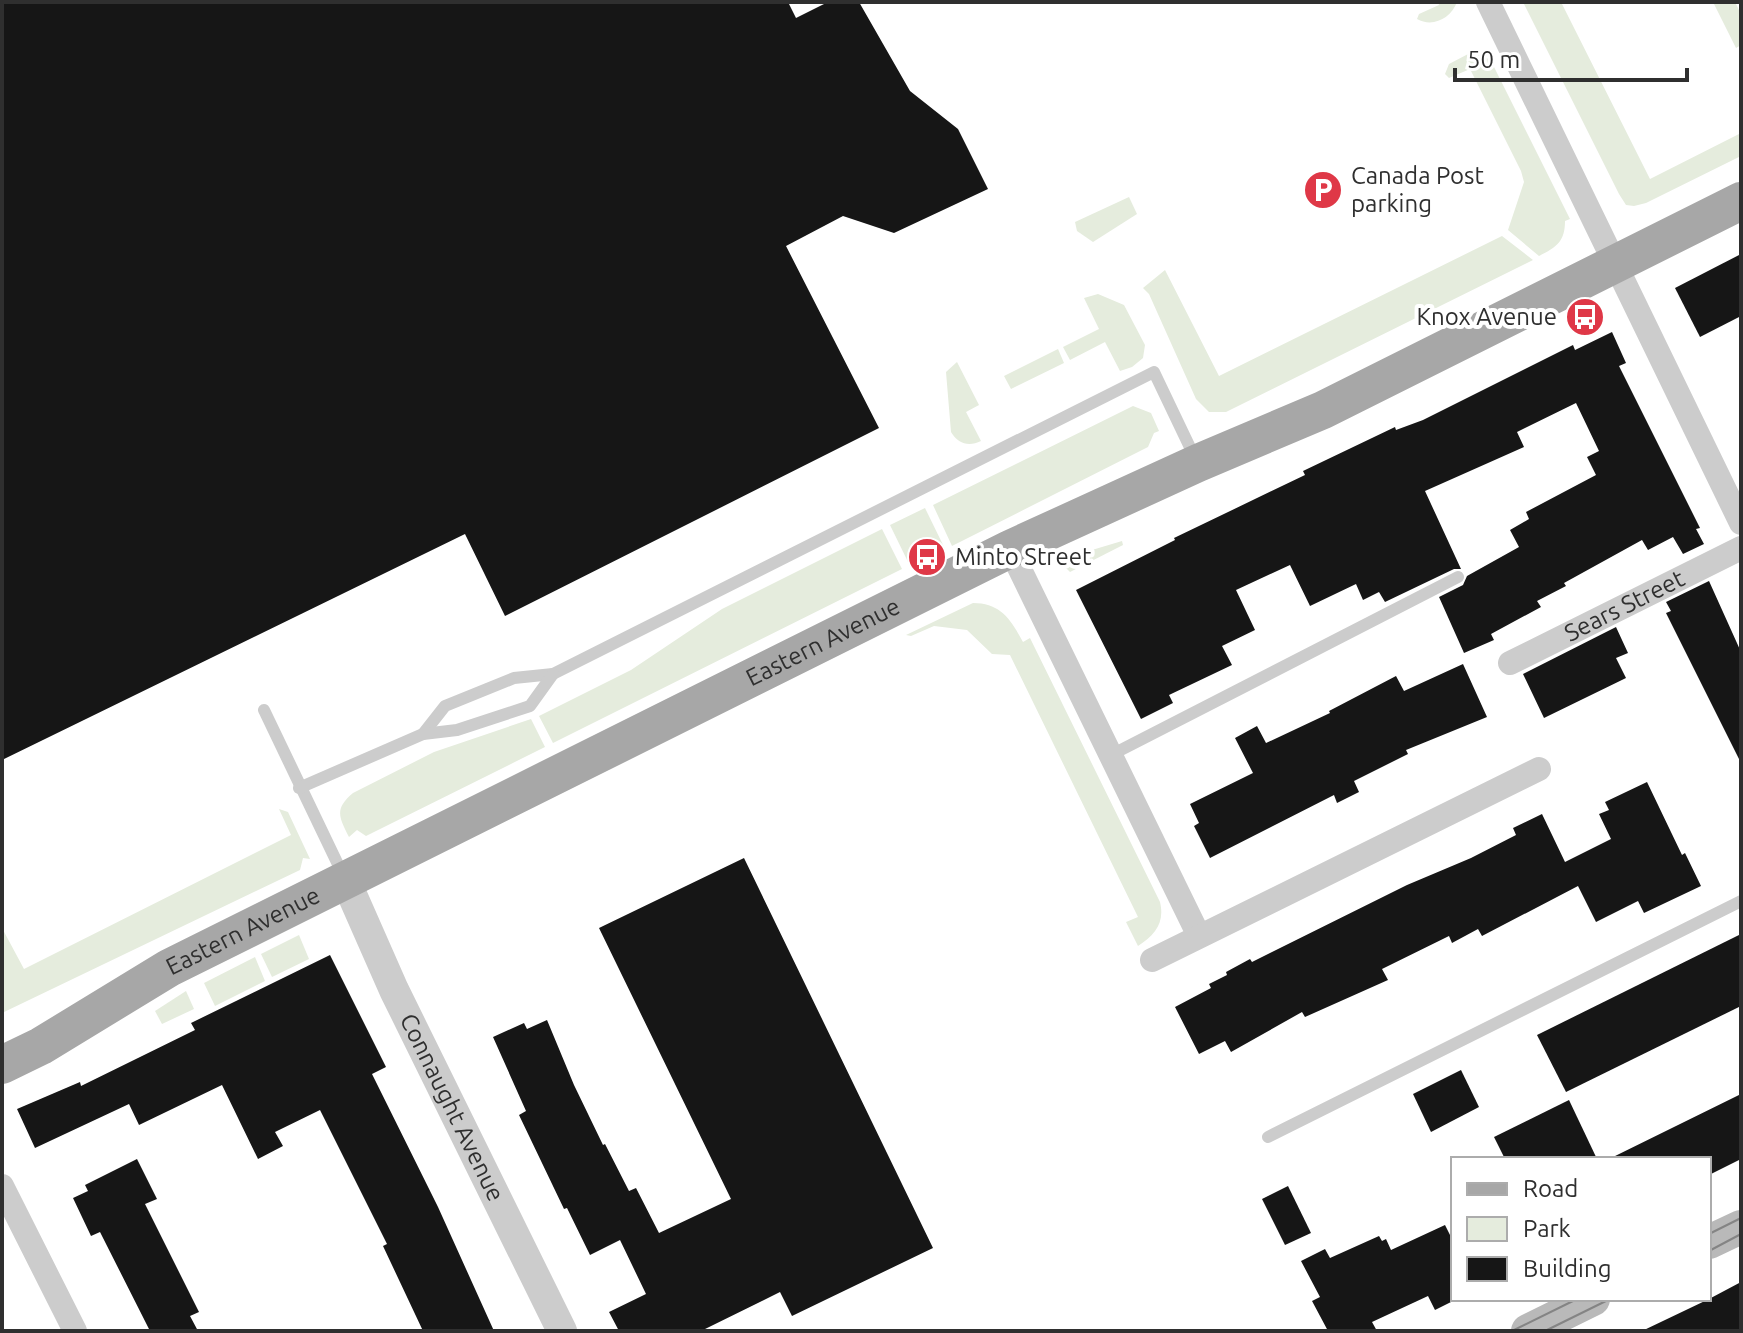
<svg xmlns="http://www.w3.org/2000/svg" width="1743" height="1333" font-family="Ubuntu,sans-serif">
  <style>
    .green { fill: #e5ecdd }
    .building { fill: #161616 }
    .lines { fill: none; stroke-linecap: round; stroke-linejoin: round }
    .service { stroke: #ccc; stroke-width: 12 }
    .minor { stroke: #ccc; stroke-width: 24 }
    .tertiary { stroke: #ccc; stroke-width: 30 }
    .secondary { stroke: #b9b9b9; stroke-width: 34 }
    .primary { stroke: #a7a7a7; stroke-width: 38 }
    .tram { stroke: #848484; stroke-width: 2 }
    .labels { text-anchor: middle; stroke-width: 8; stroke-linejoin: round; paint-order: stroke }
    .poi-label { font-size: 24px; fill: #2f2f2f; stroke: #fff; text-anchor: start }
    .street-label { font-size: 24px; fill: #2f2f2f; stroke: #fff }
  </style>
  <rect width="100%" height="100%" fill="#fff"/>
  <g class="green">
    <path d="M1438,2H1457C1451,18 1433,28 1417,19L1419,14L1439,5Z"/>
    <path d="M1523,2H1561L1650,179L1741,133V156L1646,203L1634,206L1626,205L1619,194Z"/>
    <path d="M1713,2H1735L1741,14V45L1736,48Z"/>
    <path d="M1470,53L1484,56L1491,61L1570,219L1565,221C1565,241 1557,247 1539,256L1508,230L1524,182L1521,171L1470,69L1449,78L1445,74L1449,64Z"/>
    <path d="M1129,197L1137,214L1093,242L1077,231L1075,222Z"/>
    <path d="M1502,236L1533,260L1226,412H1209L1196,399L1149,294L1143,288L1165,270L1219,376Z"/>
    <path d="M1098,294L1124,305L1145,345L1143,358L1132,367L1120,371L1105,342L1070,360L1063,347L1099,329L1084,298Z"/>
    <path d="M1058,349L1064,363L1011,389L1004,376Z"/>
    <path d="M957,362L979,405L966,412L981,441C969,447 958,444 951,432L946,372Z"/>
    <path d="M1133,406L1151,413L1159,431L1154,433L1148,447L952,546L933,505Z"/>
    <path d="M925,508L945,549L937,553L933,545L915,554L918,562L910,566L890,525Z"/>
    <path d="M882,529L902,569L553,743L539,716L631,670L722,609Z"/>
    <path d="M1122,541L1123,545L1070,572L1066,568L1082,553Z"/>
    <path d="M973,603C1001,603 1011,620 1023,642L1030,638L1160,902C1165,923 1155,935 1138,946L1126,922L1138,917L1010,655L992,654L967,630L934,626L911,636L906,635Z"/>
    <path d="M531,719L545,747L366,836L357,830L349,837C339,817 334,809 353,793L434,752Z"/>
    <path d="M279,809L288,812L310,859L303,858L300,870L2,1013V928L24,969L291,835Z"/>
    <path d="M299,935L309,959L272,977L261,954Z"/>
    <path d="M255,957L265,981L215,1006L204,983Z"/>
    <path d="M186,991L194,1009L162,1024L155,1011Z"/>
  </g>
  <g class="building">
    <path d="M2,2H788L796,18L828,2H859L910,91L958,129L988,189L894,233L843,216L786,246L879,428L505,616L465,534L2,760Z"/>
    <path d="M1741,254V316L1700,337L1675,288Z"/>
    <path d="M1612,332L1626,363L1619,366L1700,528L1696,529L1704,544L1683,554L1673,537L1648,550L1642,540L1564,583L1566,586L1537,601L1541,607L1491,634L1494,640L1464,653L1439,597L1463,585L1467,576L1519,547L1510,530L1529,519L1526,512L1596,475L1587,457L1599,451L1576,403L1517,432L1524,447L1425,491L1461,569H1454L1385,602L1379,592L1363,600L1356,584L1310,606L1290,565L1236,590L1255,630L1222,646L1232,665L1169,695L1173,703L1141,719L1076,590L1175,540L1174,538L1305,475L1303,471L1395,427L1396,430L1423,420L1573,345L1575,350Z"/>
    <path d="M1709,581L1741,652V763L1666,613L1671,611L1666,602Z"/>
    <path d="M1616,627L1628,653L1616,658L1626,678L1544,718L1523,674Z"/>
    <path d="M1463,664L1487,717L1406,750L1408,754L1354,781L1359,792L1337,803L1334,795L1210,858L1194,826L1199,823L1190,804L1253,773L1235,738L1257,726L1266,743L1330,713L1329,711L1396,676L1404,691Z"/>
    <path d="M1647,782L1682,855L1685,853L1701,886L1644,913L1638,901L1596,922L1578,886L1482,936L1478,929L1452,943L1449,936L1382,969L1388,980L1305,1017L1302,1012L1231,1052L1225,1041L1199,1054L1175,1007L1211,988L1209,984L1227,975L1226,972L1250,959L1252,962L1407,885L1471,858L1516,835L1513,828L1542,814L1565,862L1611,839L1599,814L1609,810L1605,802Z"/>
    <path d="M744,858L933,1248L792,1316L780,1292L701,1331H619L609,1312L646,1294L620,1240L590,1255L567,1208L564,1209L519,1115L526,1111L493,1037L524,1023L527,1029L547,1020L574,1085L603,1145L605,1144L629,1191L636,1188L659,1233L731,1199L599,928Z"/>
    <path d="M1741,934V1006L1566,1092L1537,1035Z"/>
    <path d="M330,955L386,1067L372,1074L438,1207L494,1331H423L383,1246L387,1244L320,1110L275,1132L283,1146L258,1159L222,1085L139,1125L129,1104L35,1148L17,1109L80,1082L81,1086L195,1030L191,1023Z"/>
    <path d="M1461,1070L1479,1107L1431,1132L1413,1094Z"/>
    <path d="M1741,1094V1159L1709,1175V1159H1609Z"/>
    <path d="M1569,1100L1597,1159H1505L1494,1137Z"/>
    <path d="M137,1159L157,1199L145,1204L199,1312L190,1316L198,1331H150L100,1232L91,1236L73,1198L88,1191L85,1185Z"/>
    <path d="M1288,1186L1311,1233L1285,1245L1262,1199Z"/>
    <path d="M1445,1225L1453,1241V1301L1435,1310L1428,1296L1372,1322L1377,1331H1328L1312,1301L1320,1297L1301,1261L1325,1249L1330,1258L1379,1236L1382,1241L1386,1239L1391,1250Z"/>
    <path d="M1741,1282V1331H1642L1709,1299Z"/>
  </g>
  <g class="lines">
    <g class="service">
      <path d="M264,710L344,877"/>
      <path d="M423,734L445,706L514,678L553,674L1154,372L1196,460"/>
      <path d="M1111,755L1458,577"/>
      <path d="M299,788L423,734L457,730L530,706L553,674"/>
      <path d="M1268,1137L1741,901"/>
    </g>
    <g class="minor">
      <path d="M1488,2L1741,523"/>
      <path d="M1010,549L1199,936"/>
      <path id="s1" d="M1510,663L1741,548"/>
      <path d="M1152,960L1539,769"/>
      <path d="M2,1186L75,1331"/>
    </g>
    <path class="tertiary" id="s2" d="M346,881L394,990L562,1331"/>
    <g class="secondary">
      <path d="M1709,1242L1741,1227"/>
      <path d="M1528,1331L1593,1299"/>
    </g>
    <path class="primary" id="s3" d="M2,1065L41,1046L169,968L1010,549L1198,463L1323,410L1741,201"/>
    <g class="tram">
      <path d="M1709,1234L1741,1218"/>
      <path d="M1709,1251L1741,1234"/>
      <path d="M1512,1331L1577,1299"/>
      <path d="M1545,1331L1610,1299"/>
    </g>
  </g>
  <defs>
    <g id="parking-disc" transform="scale(2)"><circle r="9.5" fill="#df3847" stroke="#fff"/><path d="M-3.5-5.5H1a3.5 3.5 0 0 1 0 7H-1V5.5H-3.5ZM-1-3.4V-.6H.8a1.4 1.4 0 0 0 0-2.8Z" fill="#fff"/></g>
    <g id="bus-disc" transform="scale(2)"><circle r="9.5" fill="#df3847" stroke="#fff"/><path d="M-5-6H5V4H4V6H2V4H-2V6H-4V4H-5ZM-3.5-4V0h7V-4ZM-3.5 1.2v1.5H-2V1.2ZM2 1.2v1.5H3.5V1.2Z" fill="#fff"/></g>
  </defs>
  <g fill-rule="evenodd">
    <use href="#parking-disc" x="1323" y="190"/>
    <use href="#bus-disc" x="1585" y="317"/>
    <use href="#bus-disc" x="927" y="557"/>
  </g>
  <g class="labels">
    <g class="poi-label">
      <text x="1351" y="184">Canada Post<tspan x="1351" dy="28">parking</tspan></text>
      <text x="1557" y="325" text-anchor="end">Knox Avenue</text>
      <text x="955" y="565">Minto Street</text>
    </g>
    <g class="street-label">
      <text dy="8" stroke="none"><textPath href="#s1" startOffset="128">Sears Street</textPath></text>
      <text dy="8" stroke="none"><textPath href="#s3" startOffset="924">Eastern Avenue</textPath></text>
      <text dy="8" stroke="none"><textPath href="#s3" startOffset="276">Eastern Avenue</textPath></text>
      <text dy="8" stroke="none"><textPath href="#s2" startOffset="250">Connaught Avenue</textPath></text>
    </g>
  </g>
  <rect width="1743" height="1333" fill="none" stroke="#2f2f2f" stroke-width="8"/>
  <rect x="1451" y="1157" width="260" height="144" fill="#ffffff" stroke="#acacac" stroke-width="2"/>
  <rect x="1467" y="1183" width="40" height="12" fill="#a7a7a7" stroke="#acacac" stroke-width="2"/>
  <text x="1523" y="1197" font-size="24" fill="#2f2f2f">Road</text>
  <rect x="1467" y="1217" width="40" height="24" fill="#e5ecdd" stroke="#acacac" stroke-width="2"/>
  <text x="1523" y="1237" font-size="24" fill="#2f2f2f">Park</text>
  <rect x="1467" y="1257" width="40" height="24" fill="#161616" stroke="#acacac" stroke-width="2"/>
  <text x="1523" y="1277" font-size="24" fill="#2f2f2f">Building</text>
  <path d="M1455 68v12h232v-12" fill="none" stroke="#2f2f2f" stroke-width="4"/>
  <text x="1467" y="68" font-size="24" fill="#2f2f2f" stroke="#ffffff" stroke-width="6" paint-order="stroke">50 m</text>
</svg>
